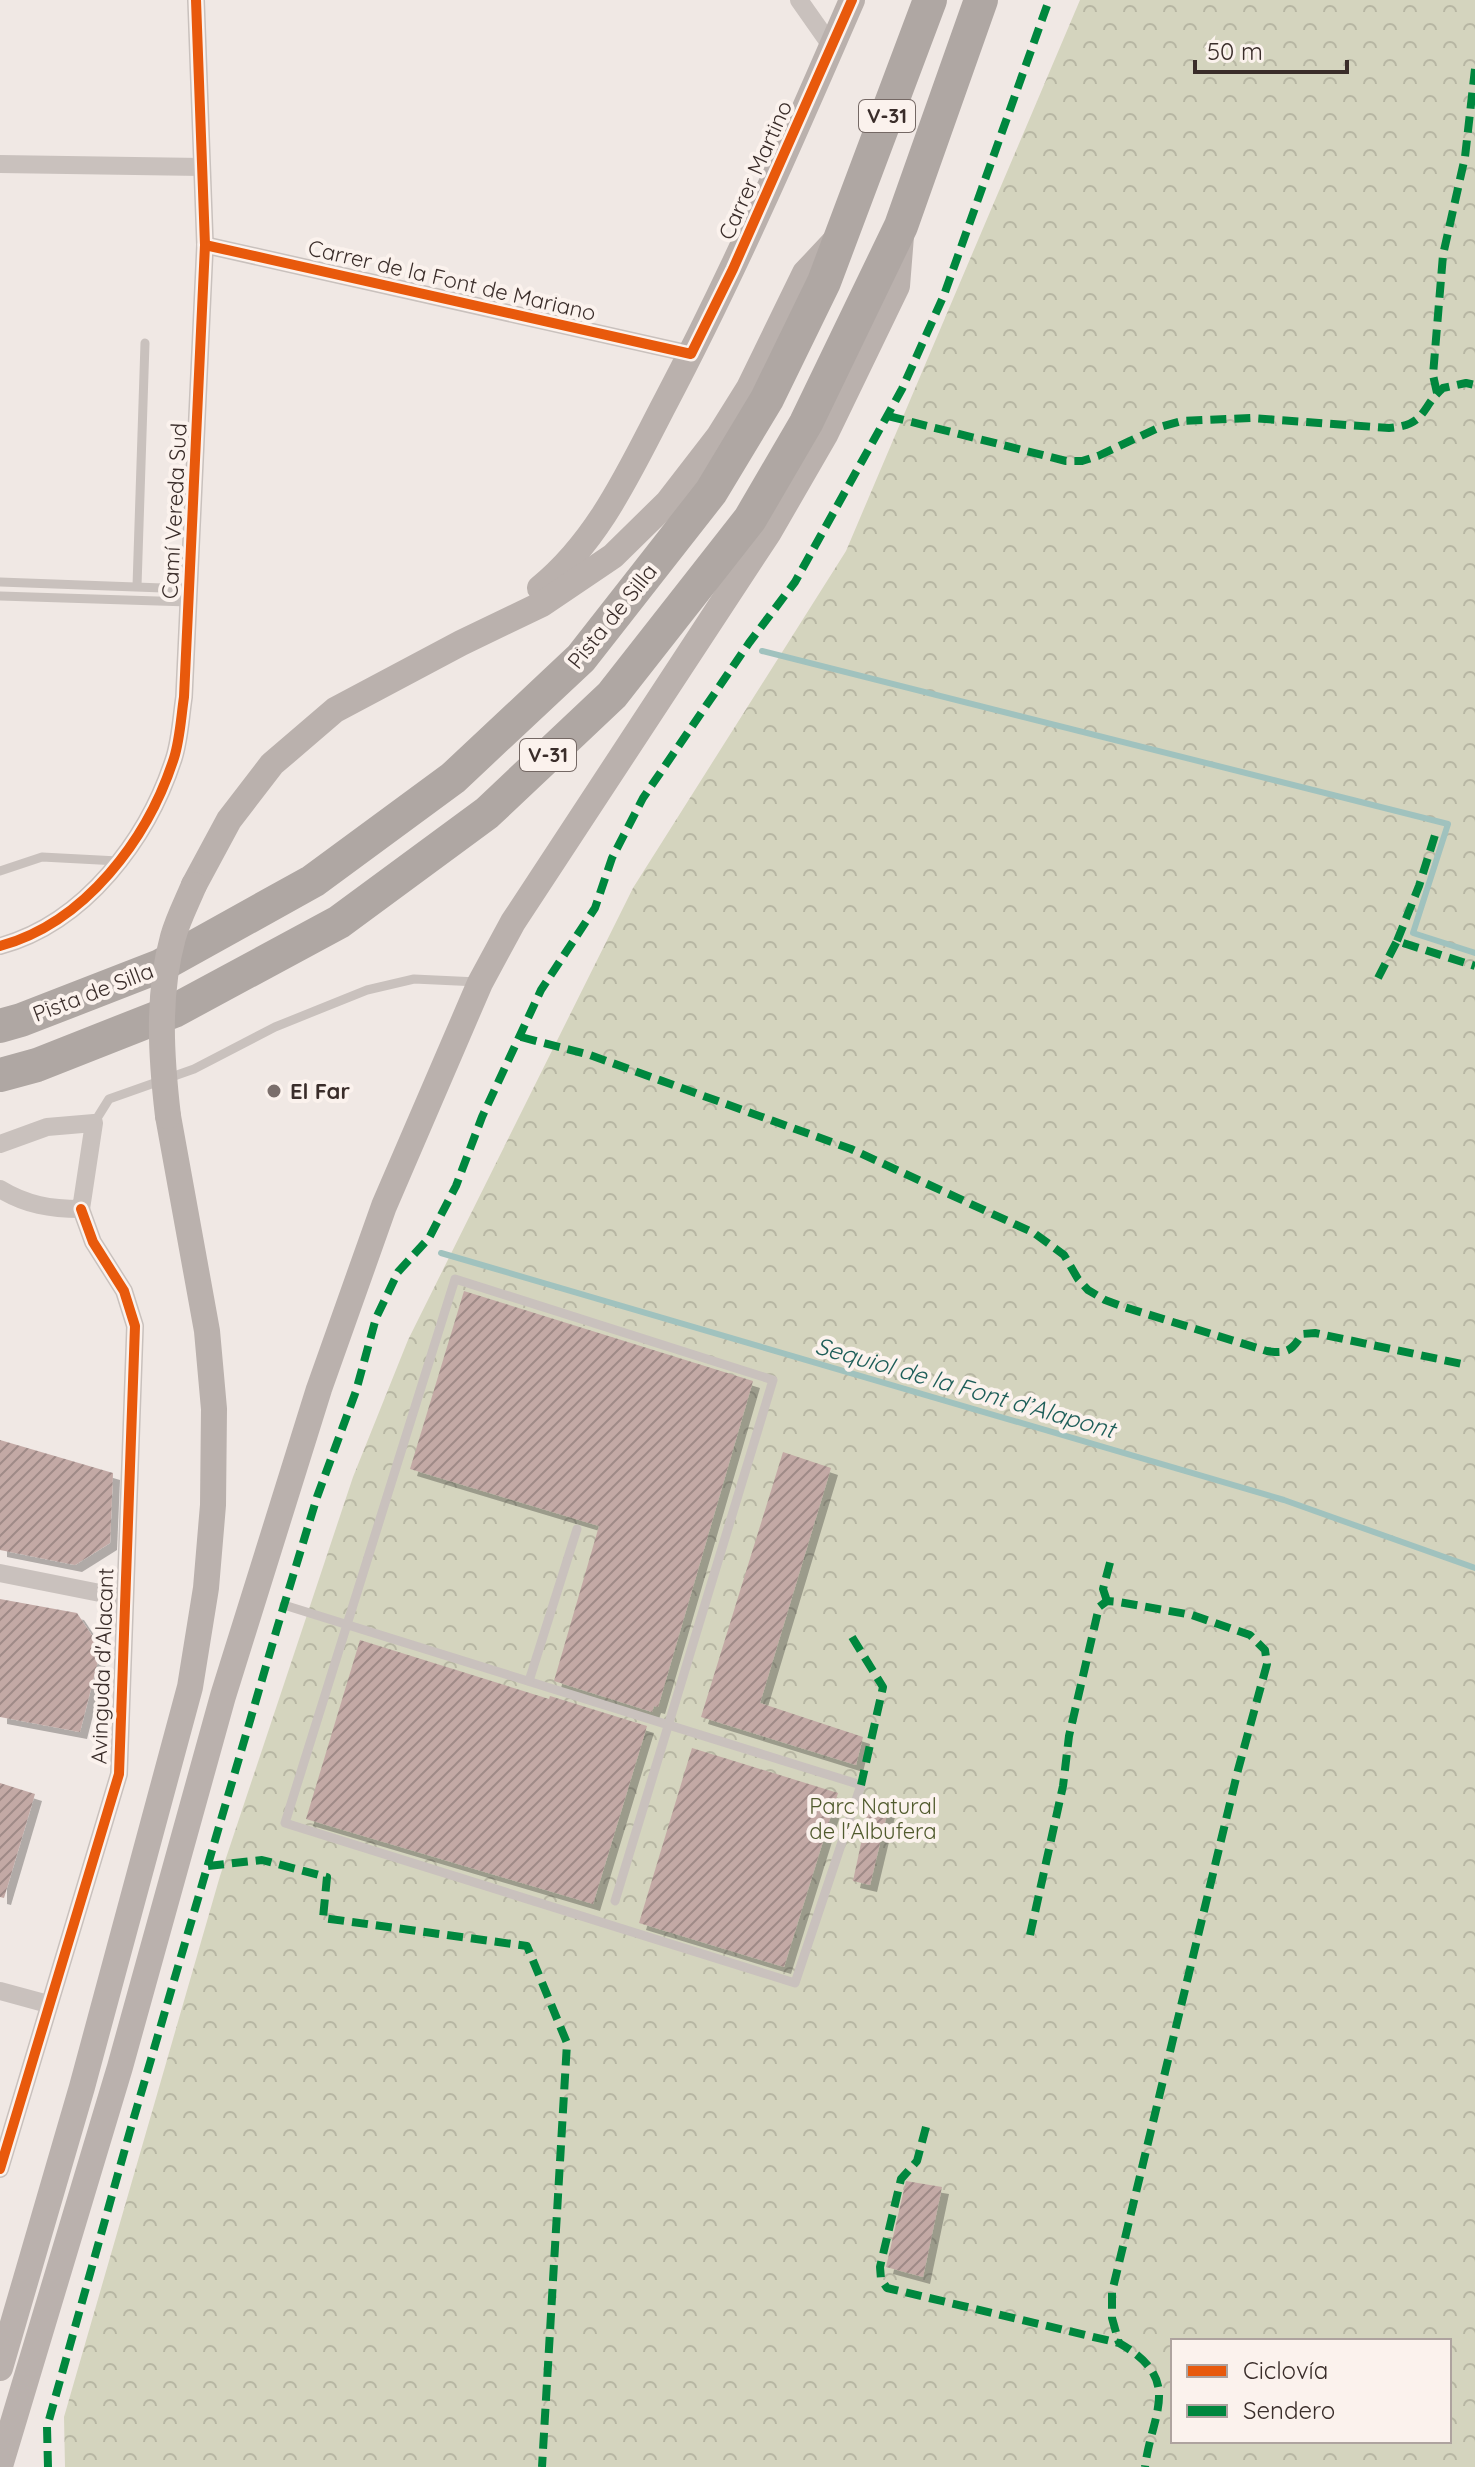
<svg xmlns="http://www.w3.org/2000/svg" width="1475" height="2467" font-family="Quicksand,sans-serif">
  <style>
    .park { fill: url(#park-crowns); fill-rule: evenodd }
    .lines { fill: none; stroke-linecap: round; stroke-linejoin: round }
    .stream { stroke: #a0c2be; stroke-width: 6 }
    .building { fill: url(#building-hatch); filter: url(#shadow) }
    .lane { stroke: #c9c1bd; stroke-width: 9 }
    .street { stroke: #c9c1bd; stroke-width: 18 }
    .secondary { stroke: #bab1ad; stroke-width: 26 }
    .highway { stroke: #afa7a3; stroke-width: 34 }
    .secondary-bridge { stroke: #bab1ad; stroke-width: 26 }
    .quiet { stroke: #00873e; stroke-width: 8; stroke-dasharray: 16 8; stroke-linecap: butt }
    .cycleway-casing { stroke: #fbf2ed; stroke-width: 15 }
    .cycleway { stroke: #e8590c; stroke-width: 10 }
    .poi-dot { fill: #7a6e6b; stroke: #fbf2ed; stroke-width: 3 }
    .labels { text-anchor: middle; stroke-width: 8; stroke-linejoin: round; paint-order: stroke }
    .shield { fill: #fbf2ed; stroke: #746864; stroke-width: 2 }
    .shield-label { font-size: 20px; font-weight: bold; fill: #3a2d2a }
    .street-label { font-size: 22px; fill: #3a2d2a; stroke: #fbf2ed }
    .poi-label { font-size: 22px; font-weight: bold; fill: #3a2d2a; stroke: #fbf2ed; text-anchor: start }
    .park-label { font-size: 22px; fill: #505a2d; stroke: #fbf2ed }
    .water-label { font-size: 24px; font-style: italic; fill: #1e5e59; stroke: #fbf2ed }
  </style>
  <defs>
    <pattern id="park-crowns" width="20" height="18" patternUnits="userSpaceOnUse" patternTransform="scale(2)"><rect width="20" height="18" fill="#d4d4be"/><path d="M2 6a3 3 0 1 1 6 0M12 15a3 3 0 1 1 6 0" fill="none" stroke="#b7b6a3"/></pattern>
    <pattern id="building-hatch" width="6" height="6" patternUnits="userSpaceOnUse" patternTransform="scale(2)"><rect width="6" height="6" fill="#c3a9a5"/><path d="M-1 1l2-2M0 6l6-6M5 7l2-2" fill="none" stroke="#9f8a87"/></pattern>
    <filter id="shadow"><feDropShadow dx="7" dy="7" stdDeviation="0" flood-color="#0004"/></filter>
  </defs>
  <rect width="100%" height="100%" fill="#f0e8e4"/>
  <path class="park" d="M1080,0H1475V2467H65L64,2417L220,1876L353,1477L408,1340L633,888L846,551ZM1173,2341H1449V2441H1173Z"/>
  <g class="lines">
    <g class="stream">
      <path d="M762,651L1448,824L1413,933L1475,953"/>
      <path d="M441,1253L1284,1500L1475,1568"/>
    </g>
  </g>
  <g class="building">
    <path d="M464,1291L753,1381L658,1707L654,1706L652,1712L554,1681L599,1526L410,1469Z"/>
    <path d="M0,1440L113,1473L110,1543L75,1565L0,1550Z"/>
    <path d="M783,1452L831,1468L760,1703L863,1737L856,1765L701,1717Z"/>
    <path d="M0,1599L77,1613L101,1649L80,1732L0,1717Z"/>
    <path d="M360,1640L549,1699L550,1696L647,1726L593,1904L306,1819Z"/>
    <path d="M692,1748L838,1793L784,1967L639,1923Z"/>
    <path d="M0,1783L35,1794L4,1898L0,1897Z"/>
    <path d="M869,1806L888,1810L870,1885L853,1881Z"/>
    <path d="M906,2181L942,2187L923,2277L886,2267Z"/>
  </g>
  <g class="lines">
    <g class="lane">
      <path d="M0,582L190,589"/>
      <path d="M137,586L145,343"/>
      <path d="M0,596L189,602"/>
      <path d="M0,871L42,857L118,861"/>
      <path d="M94,1123L109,1099L194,1069L275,1027L367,990L414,979L478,982"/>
      <path d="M284,1605C476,1665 669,1725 861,1785L795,1983L285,1823L455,1279L773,1380L615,1901"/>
      <path d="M529,1681L577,1529"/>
    </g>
    <g class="street">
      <path d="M799,0L832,47"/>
      <path d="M0,164L202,167"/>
      <path d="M205,245L691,354"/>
      <path d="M0,946C85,923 148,839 174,758C180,739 181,717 184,697L205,245L196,0"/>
      <path d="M0,1144L47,1127L94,1123L81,1209C51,1209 26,1205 0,1189"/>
      <path d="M0,1573L125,1598"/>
      <path d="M0,1991L48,2004"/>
      <path d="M0,2169L119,1774L135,1326L124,1291L93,1242L81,1209"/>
    </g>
    <g class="secondary">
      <path d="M540,588C599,540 630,470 665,403C734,272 793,136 852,0"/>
      <path d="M194,885L229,820L272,764L335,710L461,643L542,604L613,556L668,502L719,436L749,388L805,273L836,240"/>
      <path d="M0,2368L82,2087L190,1687L206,1588L213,1505L214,1409L207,1331L168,1116"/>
      <path d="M0,2466L120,2067L223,1696L319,1389L384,1206L480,983L513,922L769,532L825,435L897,286L901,236"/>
    </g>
    <g class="highway">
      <path d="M0,1026L21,1020L160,966L313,881L453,778L581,658L711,492L767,399L824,282L930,0"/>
      <path d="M0,1075L37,1065L174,1011L339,922L487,813L612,695L750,519L806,423L901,226L981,0"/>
    </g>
    <path class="secondary-bridge" d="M168,1116C161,1056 157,995 173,937C178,919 187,902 194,885"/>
    <g class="quiet">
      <path d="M1437,393L1433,375L1443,255L1465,157L1475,69"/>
      <path d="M888,416L1066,461H1082L1098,456L1160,427L1182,421L1251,418L1389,428C1427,425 1420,408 1443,388L1466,383L1475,385"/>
      <path d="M1397,941L1419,886L1436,832"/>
      <path d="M1378,978L1397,941L1475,966"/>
      <path d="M521,1037L590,1055L851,1149L1034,1233L1064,1255L1078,1279L1088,1290L1105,1300L1124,1307L1267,1351C1287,1354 1292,1351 1302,1334L1315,1333L1467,1365"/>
      <path d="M1107,1601L1103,1589L1111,1559"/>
      <path d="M852,1637L883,1687L861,1785"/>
      <path d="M208,1866L262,1860L327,1877L323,1918L527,1946L567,2043L542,2467"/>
      <path d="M1030,1935L1063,1786L1069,1736L1099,1607L1107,1601L1119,1602L1192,1615L1250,1635L1265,1650L1267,1664L1238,1770L1112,2292V2318L1119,2343"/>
      <path d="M926,2127L917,2161L901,2179L880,2267L881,2279L887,2288L1119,2343C1184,2380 1152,2412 1145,2467"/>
      <path d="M48,2467L47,2427L130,2131L278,1625L317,1497L356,1391L376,1318L398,1272L429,1238L456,1186L482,1117L541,990L595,908L612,858L643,798L749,643L795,582L902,389L944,295L1049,0"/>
    </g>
    <g class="cycleway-casing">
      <g id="cycleway">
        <path d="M205,245L691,354L733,269L852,0"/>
        <path d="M0,946C85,923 148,839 174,758C180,739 181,717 184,697L205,245L196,0"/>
        <path d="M0,2169L119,1774L135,1326L124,1291L93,1242L81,1209"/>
      </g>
    </g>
    <use href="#cycleway" class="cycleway"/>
  </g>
  <circle class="poi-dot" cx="274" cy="1091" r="8"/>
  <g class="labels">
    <g class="shield">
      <rect x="859" y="100" width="56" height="32" rx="6"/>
      <rect x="520" y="739" width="56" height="32" rx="6"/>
    </g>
    <g class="shield-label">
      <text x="887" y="123">V-31</text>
      <text x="548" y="762">V-31</text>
    </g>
    <g class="street-label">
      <text transform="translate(755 170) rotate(-66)" y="8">Carrer Martino</text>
      <text transform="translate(452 280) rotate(13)" y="8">Carrer de la Font de Mariano</text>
      <text transform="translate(174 511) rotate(-87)" y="8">Camí Vereda Sud</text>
      <text transform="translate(612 616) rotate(-51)" y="8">Pista de Silla</text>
      <text transform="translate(93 992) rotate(-21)" y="8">Pista de Silla</text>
      <text transform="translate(102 1666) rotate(-88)" y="8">Avinguda d'Alacant</text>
    </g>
    <g class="poi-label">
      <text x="290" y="1099">El Far</text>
    </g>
    <g class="park-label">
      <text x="873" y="1814">Parc Natural<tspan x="873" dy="25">de l'Albufera</tspan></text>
    </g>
    <g class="water-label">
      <text transform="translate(965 1388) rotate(16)" y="8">Sequiol de la Font d’Alapont</text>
    </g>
  </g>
  <rect x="1171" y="2339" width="280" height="104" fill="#fbf2ed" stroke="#aea39f" stroke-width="2"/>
  <rect x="1187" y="2365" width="40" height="12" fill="#e8590c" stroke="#aea39f" stroke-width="2"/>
  <text x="1243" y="2379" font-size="24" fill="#3a2d2a">Ciclovía</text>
  <rect x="1187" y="2405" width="40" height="12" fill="#00873e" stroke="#aea39f" stroke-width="2"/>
  <text x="1243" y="2419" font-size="24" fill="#3a2d2a">Sendero</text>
  <path d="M1195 60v12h152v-12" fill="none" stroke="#3a2d2a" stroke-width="4"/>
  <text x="1207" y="60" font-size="24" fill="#3a2d2a" stroke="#fbf2ed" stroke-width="6" paint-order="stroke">50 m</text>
</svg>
